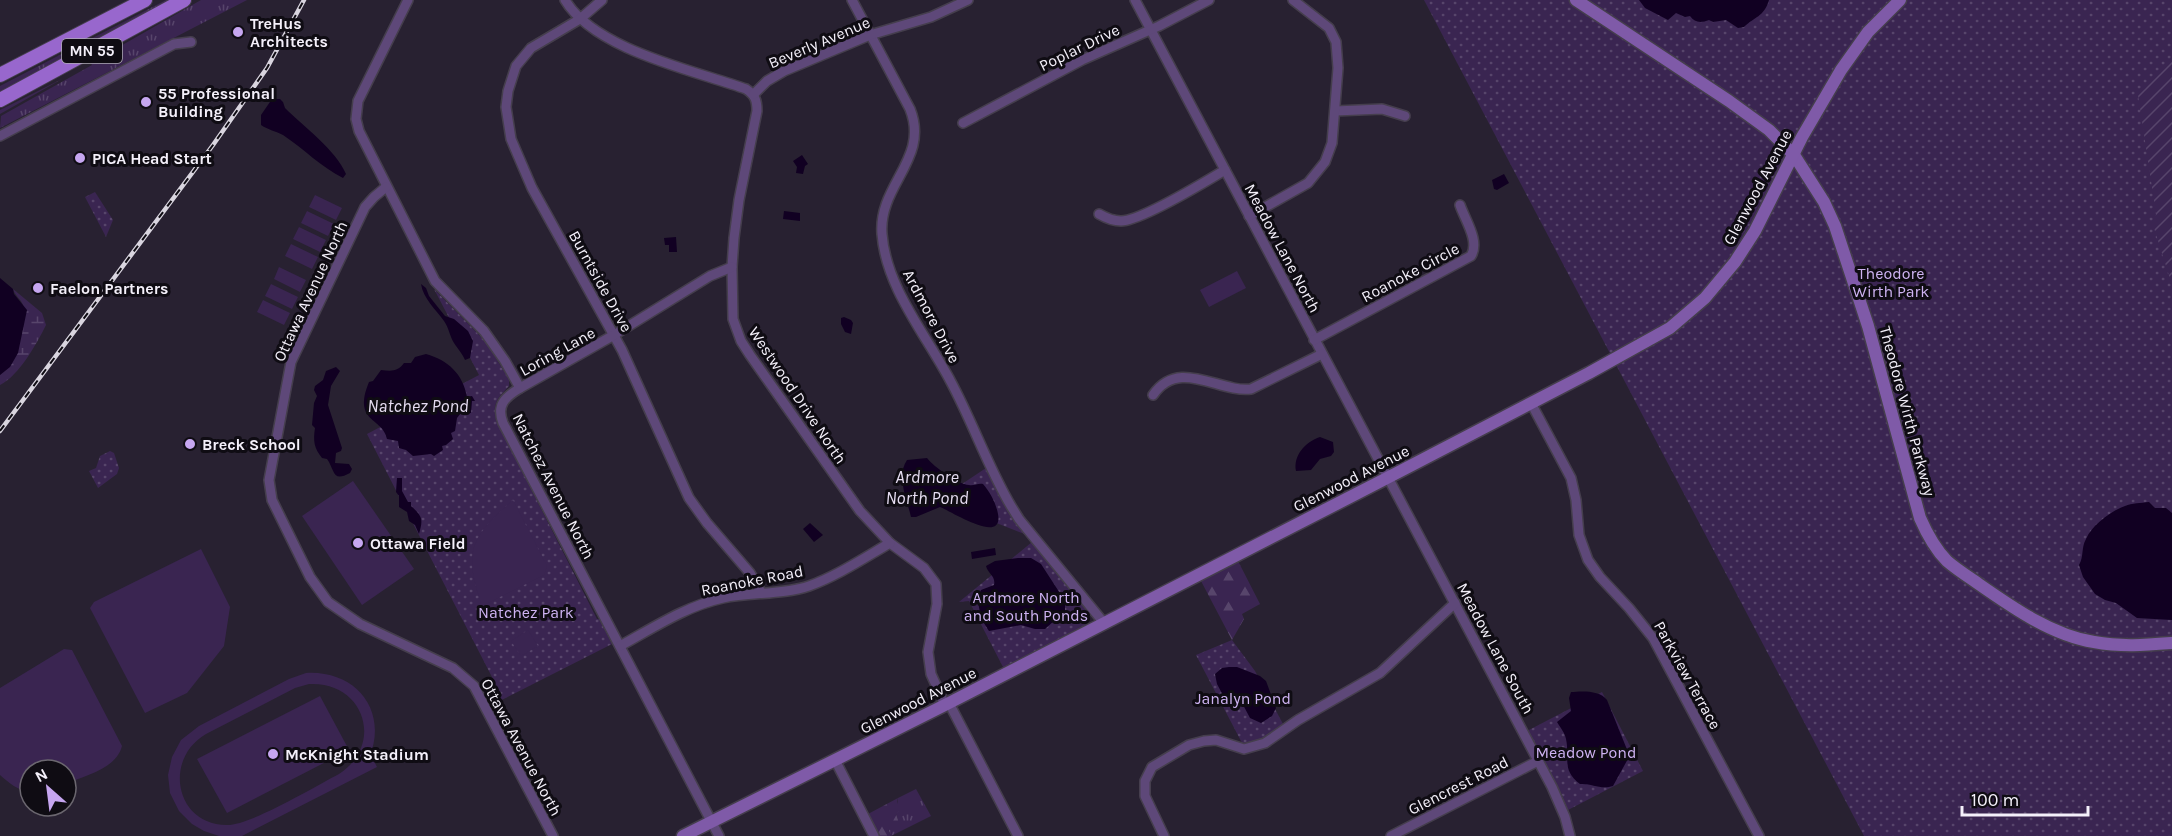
<svg xmlns="http://www.w3.org/2000/svg" width="2172" height="836" font-family="Karla,sans-serif">
  <style>
    .grass { fill: url(#grass-tufts) }
    .forest { fill: url(#forest-firs) }
    .wetland { fill: url(#wetland-marsh) }
    .park { fill: url(#park-dots) }
    .garden { fill: url(#garden-furrows) }
    .pitch { fill: #3a2551; fill-rule: evenodd }
    .water { fill: #102 }
    .lines { fill: none; stroke-linecap: round; stroke-linejoin: round }
    .street-casing { stroke: #453e4d; stroke-width: 12 }
    .secondary-casing { stroke: #453e4d; stroke-width: 15 }
    .primary-casing { stroke: #453e4d; stroke-width: 16 }
    .street { stroke: #5e4879; stroke-width: 9 }
    .secondary { stroke: #7f5aa8; stroke-width: 12 }
    .primary { stroke: #9867cd; stroke-width: 14 }
    .rail-casing { stroke: #d9d5df; stroke-width: 4.5 }
    .rail { stroke: #0f0c13; stroke-width: 2; stroke-dasharray: 7; stroke-linecap: butt }
    .poi-dot { fill: #c6a6f0; stroke: #0f0c13; stroke-width: 2 }
    .labels { text-anchor: middle; stroke-width: 6; stroke-linejoin: round; paint-order: stroke }
    .shield { fill: #0f0c13; stroke: #afacb5; stroke-width: 1.5 }
    .shield-label { font-size: 15px; font-weight: bold; fill: #f4f0fa }
    .poi-label { font-size: 16px; font-weight: bold; fill: #f4f0fa; stroke: #0f0c13; text-anchor: start }
    .street-label { font-size: 16px; fill: #f4f0fa; stroke: #0f0c13 }
    .park-label { font-size: 16px; fill: #ceb3f2; stroke: #0f0c13 }
    .water-label { font-size: 18px; font-style: italic; fill: #e5dcf1; stroke: #0f0c13 }
  </style>
  <defs>
    <pattern id="grass-tufts" width="24" height="20" patternUnits="userSpaceOnUse" patternTransform="scale(1.5)"><rect width="24" height="20" fill="#3a2551"/><path d="M3 7l-1-3M5 7V3M7 7l1-3M15 17l-1-3M17 17v-4M19 17l1-3" fill="none" stroke="#57456b"/></pattern>
    <pattern id="forest-firs" width="22" height="20" patternUnits="userSpaceOnUse" patternTransform="scale(1.5)"><rect width="22" height="20" fill="#3a2551"/><path d="M5 1l3.5 6h-7zM16 11l3.5 6h-7z" fill="#57456b"/></pattern>
    <pattern id="wetland-marsh" width="20" height="14" patternUnits="userSpaceOnUse" patternTransform="scale(1.5)"><rect width="20" height="14" fill="#3a2551"/><path d="M1 5h8M5 5V1M11 12h8M15 12V8" fill="none" stroke="#57456b"/></pattern>
    <pattern id="park-dots" width="8" height="8" patternUnits="userSpaceOnUse" patternTransform="scale(1.5)"><rect width="8" height="8" fill="#3a2551"/><path d="M2 2h.1M6 6h.1" fill="none" stroke="#57456b" stroke-width="1.8" stroke-linecap="round"/></pattern>
    <pattern id="garden-furrows" width="10" height="10" patternUnits="userSpaceOnUse" patternTransform="scale(1.5)"><rect width="10" height="10" fill="#3a2551"/><path d="M-1 1l2-2M0 10L10 0M9 11l2-2" fill="none" stroke="#57456b"/></pattern>
  </defs>
  <rect width="100%" height="100%" fill="#282131"/>
  <g class="grass">
    <path d="M166,0H172L0,93V86Z"/>
    <path d="M201,0H247L0,128L1,116L92,65L91,63Z"/>
    <path d="M62,79L0,114V110Z"/>
    <path d="M916,789L931,816L891,836L888,829L898,820L896,814L898,798Z"/>
  </g>
  <g class="forest">
    <path d="M1238,561L1260,604L1242,614L1244,619L1232,640L1201,581Z"/>
    <path d="M898,798L897,802L900,810L896,814L898,820L897,831L894,832L888,829L891,836H880L868,814Z"/>
  </g>
  <path class="wetland" d="M13,289L42,313L46,325C37,343 19,376 0,385V375C19,360 16,350 22,329C24,322 26,313 23,305C21,299 15,296 13,289Z"/>
  <g class="park">
    <path d="M1424,0H2172V836H1864Z"/>
    <path d="M95,192L113,220L106,237L85,197Z"/>
    <path d="M434,289L485,341L509,379V386C498,398 492,403 496,420L597,619H599L612,644L492,705L481,686L493,679L367,434L479,375Z"/>
    <path d="M110,451L114,453L119,468L117,474L98,488L89,471L96,468L100,456Z"/>
    <path d="M986,468L1009,511L1027,535L938,500Z"/>
    <path d="M1032,542L1084,606L1090,618L1084,627L1004,669L969,601L959,602Z"/>
    <path d="M1232,640L1255,671L1283,724C1270,734 1259,744 1242,743L1196,655Z"/>
    <path d="M1602,692L1643,771L1568,810L1562,795L1527,731Z"/>
  </g>
  <path class="garden" d="M2172,61V285L2154,228L2156,214L2138,95Z"/>
  <g class="pitch">
    <path d="M315,195L342,208L336,220L309,207Z"/>
    <path d="M307,211L334,224L328,236L301,223Z"/>
    <path d="M299,227L326,240L320,252L293,239Z"/>
    <path d="M291,244L318,257L312,269L285,256Z"/>
    <path d="M279,267L306,280L300,292L274,279Z"/>
    <path d="M1237,271L1246,288L1209,307L1200,290Z"/>
    <path d="M271,284L298,297L292,309L265,296Z"/>
    <path d="M263,300L290,313L284,325L257,312Z"/>
    <path d="M353,481L414,569L362,605L302,516Z"/>
    <path d="M513,500L547,566L544,575L482,606C463,551 470,538 513,500Z"/>
    <path d="M201,549L230,607L224,646L187,693L145,713L90,608L94,602Z"/>
    <path d="M528,630L538,646L521,656L511,641Z"/>
    <path d="M64,649L72,650L122,746C116,769 86,775 66,784V770H30V793C18,790 9,783 0,775V688Z"/>
    <path d="M306,673C356,670 389,711 369,758L372,757L377,767L242,836H219L204,831L192,824L179,811L170,793L168,775L172,757L181,740L199,726L289,679ZM309,684C364,681 385,744 339,774C314,787 251,825 227,825C175,825 163,759 206,734L295,688Z"/>
    <path d="M320,696L349,750L227,813L197,759Z"/>
  </g>
  <g class="water">
    <path d="M1639,0H1769C1764,17 1754,17 1744,27L1738,28L1726,20L1713,22L1709,20C1701,23 1695,23 1690,16L1685,17L1676,13L1668,20L1645,8Z"/>
    <path d="M272,99H280L283,102L285,108C303,126 336,150 346,174L343,178C321,167 304,149 283,135C276,131 268,130 261,125V115Z"/>
    <path d="M802,155L808,164L805,166L803,174L796,173L797,167L793,161Z"/>
    <path d="M1504,174L1509,183L1497,190L1494,189L1492,180Z"/>
    <path d="M784,211L800,213V221L783,219Z"/>
    <path d="M676,237L677,252H669V245H665L664,238Z"/>
    <path d="M0,278L13,289L14,294L27,310L18,353L10,367L0,375Z"/>
    <path d="M421,284L426,288L429,296L445,316L454,319L468,331L473,341L470,358L465,360C462,353 458,349 454,343C450,337 449,328 444,321C436,310 423,298 421,284Z"/>
    <path d="M844,317L851,320L853,323L851,334L845,332L841,324V318Z"/>
    <path d="M426,354C448,360 463,374 467,397L472,396L475,401H472L471,413L460,414L457,418L455,431L451,433L453,439L446,445L442,446L443,450L434,456L431,454L413,456L406,450L399,448L398,441L387,439C383,417 352,423 369,382L373,381L381,370C391,371 398,372 404,363H411L415,357Z"/>
    <path d="M336,367L340,371L331,386L328,405L342,448L341,451L336,453L335,463L349,464L352,469L350,473C332,483 335,470 327,459L322,458C314,448 313,441 315,428L312,425L314,403L317,396L314,390L315,386L323,380L326,371Z"/>
    <path d="M1320,437L1333,442L1334,452L1331,456L1320,459L1311,470L1296,471C1293,456 1305,442 1320,437Z"/>
    <path d="M927,458C934,467 958,484 969,485C974,486 978,483 983,484C990,492 996,503 998,514C1004,546 949,510 940,507L916,517H911C907,500 896,476 907,460Z"/>
    <path d="M397,478H402V491L408,502H411V506C423,517 423,519 419,534L415,525L409,521L407,512L399,507V496L396,492Z"/>
    <path d="M2149,502L2155,508H2166L2172,513V620L2137,618L2116,603L2105,600L2095,594L2083,577L2079,565C2084,556 2081,548 2086,539C2092,525 2111,511 2125,506C2132,503 2141,503 2149,502Z"/>
    <path d="M810,523L823,535L814,542L803,529Z"/>
    <path d="M995,548L996,555L972,559L971,552Z"/>
    <path d="M1018,558H1031L1041,564L1065,601V611L1045,629H1035L1021,625L989,631C981,620 975,603 981,590L994,585C996,576 988,574 986,566L995,561Z"/>
    <path d="M1229,667H1237L1260,676L1266,681L1276,708L1272,716L1261,723L1250,718L1241,701L1225,699L1217,684L1215,674L1222,668Z"/>
    <path d="M1571,692C1582,691 1600,690 1607,700L1628,752L1629,757L1613,786C1600,790 1592,783 1580,784C1561,770 1570,757 1566,739C1565,733 1560,727 1557,722L1571,711L1569,698Z"/>
  </g>
  <g class="lines">
    <g class="street-casing">
      <g id="street">
        <path d="M408,0L358,101L356,119L359,131L435,281L484,331L505,361L520,388C505,397 496,405 503,423L719,836"/>
        <path d="M565,0C595,50 693,70 746,89C755,95 757,100 757,111L739,200L734,238L732,267L733,319L741,341L750,355L860,511L890,543L924,568L936,584L937,604L928,652L931,674L945,705"/>
        <path d="M602,0L580,19L531,48L516,66L508,91L506,107L511,139L532,188L622,350L689,498L707,523L750,573L761,592"/>
        <path d="M852,0L910,109C930,159 878,185 882,234C886,288 927,336 951,382C973,423 988,467 1011,506L1019,519L1104,623"/>
        <path d="M1135,0L1552,787L1565,817L1570,836"/>
        <path d="M754,94L767,81L784,71L870,35L931,17L968,0"/>
        <path d="M1335,111L1382,109L1405,116"/>
        <path d="M963,123L1082,60L1159,26L1209,0"/>
        <path d="M0,136L174,44L191,42"/>
        <path d="M386,187L374,197L365,207L291,362L269,480L272,500L310,577L328,602L360,624L453,668L474,686L553,836"/>
        <path d="M1099,214C1106,218 1113,221 1121,221C1141,221 1205,182 1225,170"/>
        <path d="M1249,216L1308,183L1325,162L1332,143L1338,68L1336,42L1329,28L1293,0"/>
        <path d="M1314,340L1471,256C1480,241 1465,220 1460,205"/>
        <path d="M520,388L614,335L710,276L732,267"/>
        <path d="M1153,395C1179,357 1219,393 1251,389L1322,354"/>
        <path d="M1531,403L1571,478L1576,500L1579,535L1588,560L1600,577L1629,608L1653,638L1759,836"/>
        <path d="M620,646C653,628 686,606 723,598C751,592 782,595 809,586C837,576 864,558 890,543"/>
        <path d="M949,703L1018,836"/>
        <path d="M835,760L874,836"/>
        <path d="M1164,836L1145,796V781L1152,767L1189,745L1204,741L1216,740L1244,749L1265,743L1298,720L1380,673L1455,603"/>
        <path d="M1391,836L1538,761"/>
      </g>
    </g>
    <g class="secondary-casing">
      <g id="secondary">
        <path d="M1576,0L1729,101L1769,130L1794,155L1824,202L1835,226L1868,326L1920,518C1927,534 1935,549 1947,561C1955,568 1964,574 1973,580C2009,605 2050,635 2094,642C2121,647 2146,645 2172,643"/>
        <path d="M683,836L949,703L1389,477L1589,373L1670,328L1705,298L1735,262L1755,231L1802,137L1841,70L1868,32L1900,0"/>
      </g>
    </g>
    <g class="primary-casing">
      <g id="primary">
        <path d="M0,75L145,0"/>
        <path d="M0,100L184,0"/>
      </g>
    </g>
    <use href="#street" class="street"/>
    <use href="#secondary" class="secondary"/>
    <use href="#primary" class="primary"/>
    <g class="rail-casing">
      <path id="rail" d="M0,431L213,145L267,68L304,0"/>
    </g>
    <use href="#rail" class="rail"/>
  </g>
  <g class="poi-dot">
    <circle cx="238" cy="32" r="6"/>
    <circle cx="146" cy="102" r="6"/>
    <circle cx="80" cy="158" r="6"/>
    <circle cx="38" cy="288" r="6"/>
    <circle cx="190" cy="444" r="6"/>
    <circle cx="358" cy="543" r="6"/>
    <circle cx="273" cy="754" r="6"/>
  </g>
  <g class="labels">
    <rect class="shield" x="62" y="39" width="60" height="24" rx="4.5"/>
    <g class="shield-label">
      <text x="92" y="56">MN 55</text>
    </g>
    <g class="poi-label">
      <text x="250" y="29">TreHus<tspan x="250" dy="18">Architects</tspan></text>
      <text x="158" y="99">55 Professional<tspan x="158" dy="18">Building</tspan></text>
      <text x="92" y="164">PICA Head Start</text>
      <text x="50" y="294">Faelon Partners</text>
      <text x="202" y="450">Breck School</text>
      <text x="370" y="549">Ottawa Field</text>
      <text x="285" y="760">McKnight Stadium</text>
    </g>
    <g class="street-label">
      <text transform="translate(819 42) rotate(-23)" y="6">Beverly Avenue</text>
      <text transform="translate(1079 47) rotate(-26)" y="6">Poplar Drive</text>
      <text transform="translate(1757 187) rotate(-62)" y="6">Glenwood Avenue</text>
      <text transform="translate(1283 248) rotate(62)" y="6">Meadow Lane North</text>
      <text transform="translate(1410 272) rotate(-28)" y="6">Roanoke Circle</text>
      <text transform="translate(601 281) rotate(61)" y="6">Burntside Drive</text>
      <text transform="translate(310 291) rotate(-65)" y="6">Ottawa Avenue North</text>
      <text transform="translate(932 316) rotate(62)" y="6">Ardmore Drive</text>
      <text transform="translate(557 351) rotate(-29)" y="6">Loring Lane</text>
      <text transform="translate(798 395) rotate(56)" y="6">Westwood Drive North</text>
      <text transform="translate(1908 411) rotate(75)" y="6">Theodore Wirth Parkway</text>
      <text transform="translate(1351 478) rotate(-27)" y="6">Glenwood Avenue</text>
      <text transform="translate(554 486) rotate(63)" y="6">Natchez Avenue North</text>
      <text transform="translate(752 580) rotate(-11)" y="6">Roanoke Road</text>
      <text transform="translate(1496 648) rotate(62)" y="6">Meadow Lane South</text>
      <text transform="translate(1688 675) rotate(61)" y="6">Parkview Terrace</text>
      <text transform="translate(918 700) rotate(-27)" y="6">Glenwood Avenue</text>
      <text transform="translate(522 747) rotate(62)" y="6">Ottawa Avenue North</text>
      <text transform="translate(1458 785) rotate(-27)" y="6">Glencrest Road</text>
    </g>
    <g class="park-label">
      <text x="1891" y="279">Theodore<tspan x="1891" dy="18">Wirth Park</tspan></text>
      <text x="1026" y="603">Ardmore North<tspan x="1026" dy="18">and South Ponds</tspan></text>
      <text x="526" y="618">Natchez Park</text>
      <text x="1243" y="704">Janalyn Pond</text>
      <text x="1586" y="758">Meadow Pond</text>
    </g>
    <g class="water-label">
      <text x="418" y="412">Natchez Pond</text>
      <text x="927" y="483">Ardmore<tspan x="927" dy="21">North Pond</tspan></text>
    </g>
  </g>
  <g transform="translate(48 788) rotate(332)"><circle r="28" fill="#0f0c13" stroke="#6b676f" stroke-width="1.5"/>
  <path d="M0-4.5L10 22L0 15L-10 22Z" fill="#c6a6f0"/>
  <text y="-9" font-size="16" font-weight="bold" text-anchor="middle" fill="#f4f0fa">N</text>
  </g>
  <path d="M1962 806v9h126v-9" fill="none" stroke="#f4f0fa" stroke-width="3"/>
  <text x="1971" y="806" font-size="18" fill="#f4f0fa" stroke="#0f0c13" stroke-width="4.5" paint-order="stroke">100 m</text>
</svg>
